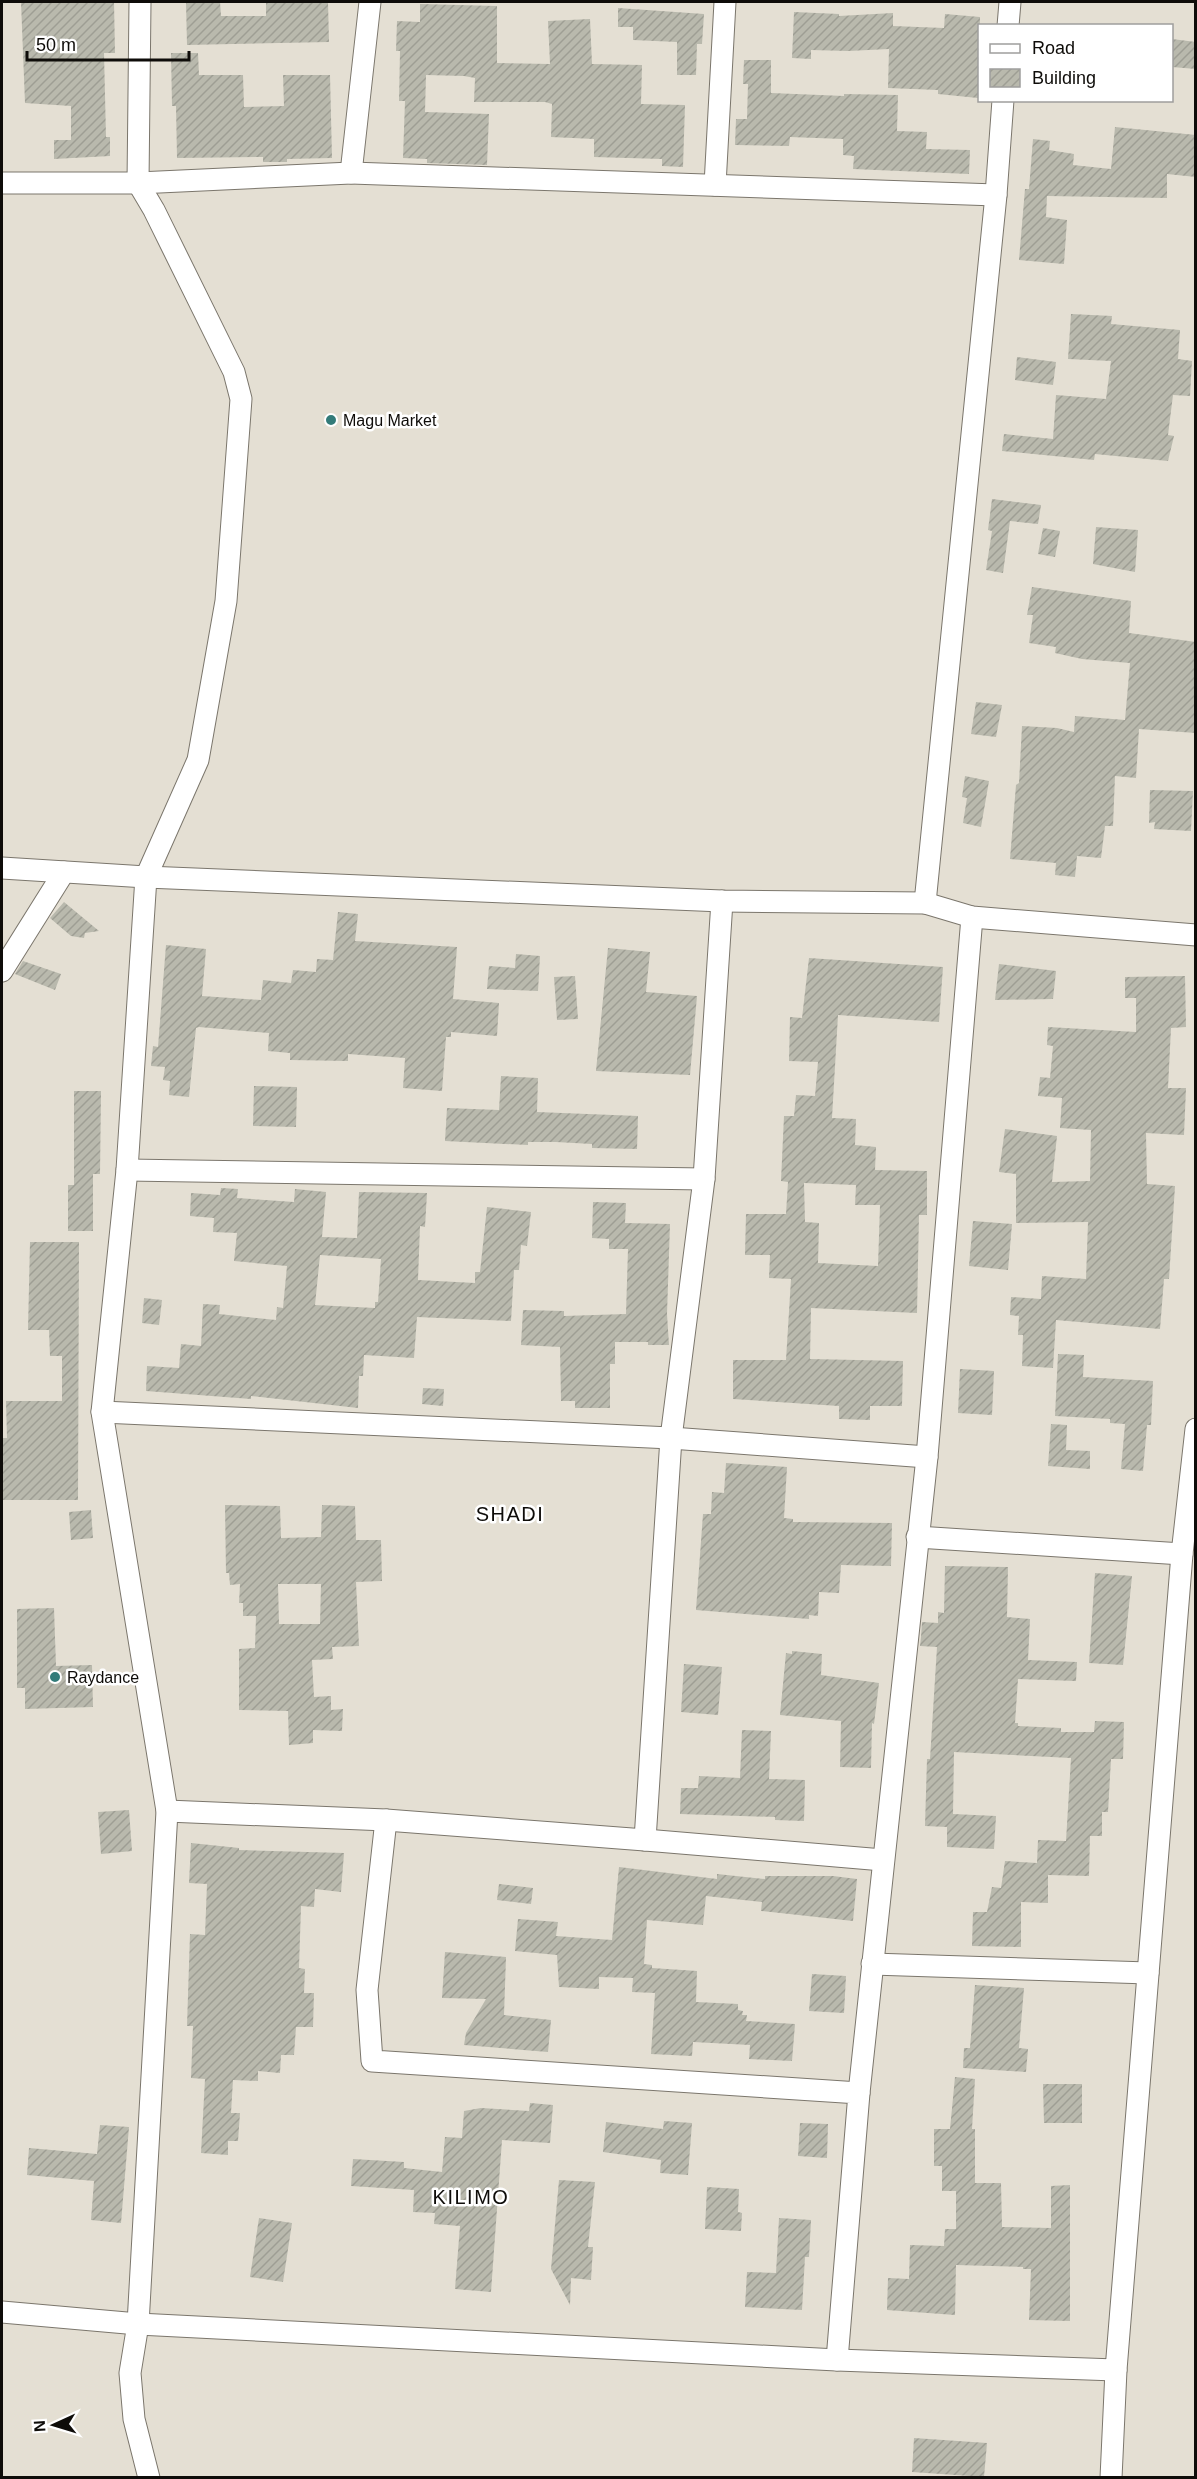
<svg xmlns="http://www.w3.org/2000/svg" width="1197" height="2479" font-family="Helvetica,sans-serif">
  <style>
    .building { fill: url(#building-hatch); fill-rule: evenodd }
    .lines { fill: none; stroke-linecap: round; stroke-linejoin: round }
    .minor-casing { stroke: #7b766c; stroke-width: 23 }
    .minor { stroke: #fff; stroke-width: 21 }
    .poi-dot { fill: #327b79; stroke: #fff; stroke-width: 2 }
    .labels { text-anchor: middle; stroke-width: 5; stroke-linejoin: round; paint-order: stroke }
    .poi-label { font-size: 16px; fill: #0e0c09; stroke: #fff; text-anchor: start }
    .quarter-label { font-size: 20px; letter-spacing: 1.5px; fill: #0e0c09; stroke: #fff }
  </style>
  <defs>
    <pattern id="building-hatch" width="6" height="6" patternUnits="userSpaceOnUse" patternTransform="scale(1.5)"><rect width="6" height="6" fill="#b9b9ad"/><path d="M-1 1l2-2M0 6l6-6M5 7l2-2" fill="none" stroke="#9e9e94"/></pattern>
  </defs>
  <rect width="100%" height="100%" fill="#e4dfd3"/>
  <g class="building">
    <path d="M21,2H114L115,53H104L106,137H110V156L54,159V140H71V106L25,103Z"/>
    <path d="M186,2H220L221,16H266V2H328L329,42L187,45Z"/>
    <path d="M420,4L497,6V63L550,64L548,21L590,19L592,64L642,65L641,104L685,105L683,167L662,166V159L594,157V139L551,137L552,104L545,102H474L475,78L464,76L426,75L425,112L489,114L487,165L427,163V159L403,158L405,101H399L400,51H396L397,21L420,22Z"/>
    <path d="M618,8L704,14L702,44H697L696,75H677V42L633,40V27H618Z"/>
    <path d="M794,12L839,14V16L893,13V26L944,28L945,14L980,17L978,98L938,94V90L888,88L889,49L848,51L811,50V59L792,58Z"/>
    <path d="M1172,39L1196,42V69L1172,67Z"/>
    <path d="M171,53H198L199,75H243L244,107L284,106L283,75H330L332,158L287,159V162H263V157L177,158L176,106H172Z"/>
    <path d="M744,60H771V93L844,96V94L898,95L897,131L927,132L926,149L970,150L969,174L853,169L854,156L843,155V139L790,137L789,146L735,145L736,119H747L748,84H743Z"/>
    <path d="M1115,127L1196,135V177L1167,174V198L1047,196L1046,217L1067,220L1064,264L1019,260L1025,189H1029L1033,139L1050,141L1049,150L1074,154L1073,165L1111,169Z"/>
    <path d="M1071,314L1112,316L1111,324L1180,330L1178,359L1192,361L1190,396L1173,395L1168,435L1174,436L1168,461L1095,454L1094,460L1002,451L1004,434L1053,439L1056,395L1106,399L1111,361L1068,359Z"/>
    <path d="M1017,357L1056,362L1053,385L1015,380Z"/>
    <path d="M992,499L1041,505L1038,524L1010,521L1003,573L986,570L992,531L988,530Z"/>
    <path d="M1096,527L1138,530L1135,572L1093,564Z"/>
    <path d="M1043,528L1060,531L1055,557L1038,554Z"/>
    <path d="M1032,587L1131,601L1129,633L1196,642V733L1139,729L1136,778L1115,776L1113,826H1105L1101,858L1077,856L1075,877L1055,875L1056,863L1010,859L1016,785L1019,783L1022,726L1057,728L1074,732L1075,716L1125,720L1130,663L1082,659L1055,653L1056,647L1029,643L1033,615H1027Z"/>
    <path d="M976,702L1002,705L996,737L971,734Z"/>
    <path d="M965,776L989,781L981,827L963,823L967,798L962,797Z"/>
    <path d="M1150,790L1193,791L1191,831L1154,829L1155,822L1149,823Z"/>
    <path d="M64,902L99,931L85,933L84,938L71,936L50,918Z"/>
    <path d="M338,912L358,914L355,941L457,947L453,999L499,1003L497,1036L451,1032V1037H446L442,1091L403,1088L405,1058L348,1054V1061L290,1060V1053L268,1051L269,1033L199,1027L196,1028L189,1097L169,1095L170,1081L163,1080L165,1067L151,1066L153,1046L158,1047L166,945L206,949L202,996L261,1000L263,980L291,983L293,970L316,972L317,959L333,960Z"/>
    <path d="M608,948L650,952L646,992L697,996L690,1075L596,1071Z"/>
    <path d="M516,954L540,956L538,991L487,989L489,966L515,968Z"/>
    <path d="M809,958L943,967L939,1022L838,1015L832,1118L856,1119L855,1145L876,1147L875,1170L927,1171V1215H919L917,1313L811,1308L810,1359L903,1361L902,1406H870V1420L839,1419V1406L733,1399V1360H786L791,1279L769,1278L770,1255H745L746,1214H786L788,1182L781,1181L784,1116H794L796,1095L815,1096L818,1062L789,1061L790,1017L802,1018ZM804,1183L856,1185L855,1205H880L878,1266L818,1263L819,1223L805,1222Z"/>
    <path d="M23,961L61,974L55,990L15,974Z"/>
    <path d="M999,964L1056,971L1053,999L995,1000Z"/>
    <path d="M575,976L578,1019L557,1020L554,977Z"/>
    <path d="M1185,976L1186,1027L1171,1028L1168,1088H1186L1184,1135L1146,1133L1147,1184L1175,1186L1169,1279H1164L1160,1329L1056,1320L1053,1368L1022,1366L1023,1335H1018L1019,1316L1010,1315L1011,1297L1041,1299L1042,1276L1086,1279L1088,1222L1016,1223V1174L999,1172L1005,1129L1057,1136L1052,1182L1090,1181L1091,1130L1060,1128L1062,1098L1038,1096L1040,1077L1050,1078L1053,1046L1047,1045L1048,1027L1136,1032V998H1125V977Z"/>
    <path d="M501,1076L538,1078L537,1112L638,1116L637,1149L592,1148V1144L556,1142H528V1145L445,1141L447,1108L499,1110Z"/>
    <path d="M254,1086L297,1087L296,1127L253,1126Z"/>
    <path d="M74,1091H101L100,1174H93V1231H68V1185H74Z"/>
    <path d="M221,1188L238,1189L237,1198L294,1202L295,1189L326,1192L322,1237L357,1238L359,1192L427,1193L425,1227L420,1226L418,1280L475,1283V1272H480L487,1207L531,1212L527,1246L521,1245L519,1270H514L511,1321L417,1317L414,1358L364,1355L363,1376H359L358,1408L251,1396V1399L146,1391L147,1366L179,1368L181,1344L201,1346L203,1304L220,1305L219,1314L276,1320L277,1307L283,1308L287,1266L234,1261L237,1233L213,1232L214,1218L190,1216L191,1193L220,1195ZM320,1255L381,1259L378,1302H375V1308L315,1305Z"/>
    <path d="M593,1202L626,1203L625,1223L670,1224L667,1314L669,1345H648V1342H615V1364H610V1408H575V1401H561L560,1347L521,1345L523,1310L564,1311V1316L626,1314L628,1249H609V1239L592,1238Z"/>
    <path d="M973,1221L1012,1224L1008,1270L969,1266Z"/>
    <path d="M30,1242H79L78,1500H3V1438H7L6,1401H62V1356H50L49,1330H28Z"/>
    <path d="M144,1298L162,1300L159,1325L142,1323Z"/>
    <path d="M1058,1354L1084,1355L1083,1377L1153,1381L1151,1425H1147L1143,1471L1121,1469L1125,1424L1110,1423V1419L1055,1416Z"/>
    <path d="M960,1369L994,1371L992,1415L958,1413Z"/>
    <path d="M423,1388L444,1389L443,1406L422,1404Z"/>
    <path d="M1051,1424L1067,1425L1066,1450L1090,1451V1469L1048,1466Z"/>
    <path d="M726,1463L787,1467L784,1518L793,1519V1522L892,1523L891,1566L841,1565L839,1593L819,1592L818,1616L809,1615V1619L696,1610L703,1514H711L712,1492L724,1493Z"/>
    <path d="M225,1505L280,1506L281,1538L321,1537L322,1505L355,1506L356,1540H381L382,1581L356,1582L359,1646L332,1647L333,1659L312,1660L314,1697L331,1696V1710L343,1709L342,1731L313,1730V1743L289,1745L288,1711L239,1710V1649L255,1648L256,1616H243V1603H239L240,1584L230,1585L229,1573H226ZM278,1584H321L320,1624H279Z"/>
    <path d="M91,1510L93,1538L71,1540L69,1512Z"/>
    <path d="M945,1566L1008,1567L1007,1617L1030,1619L1028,1660L1077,1662L1076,1681L1018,1679L1015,1723H1018V1726L1061,1728V1732H1094L1095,1721L1124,1722L1123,1759H1111L1108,1812H1102V1836H1090L1089,1876L1048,1875V1903L1021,1902V1947L972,1946L973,1912H987L992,1887L1001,1888L1005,1861L1037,1863L1038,1840L1066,1841L1071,1758L954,1752L953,1814L996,1816L994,1849L947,1847V1827L925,1826L927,1759H930L937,1647L920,1646L921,1637L922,1622L938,1623V1612L944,1613Z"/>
    <path d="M1095,1573L1132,1576L1123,1665L1089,1663Z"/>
    <path d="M54,1608L56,1666L92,1665L93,1707L25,1709V1688H17V1609Z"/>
    <path d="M792,1651L822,1654L821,1675L879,1683L874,1724L872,1723L871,1768L840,1767L841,1721L780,1715L786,1653L792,1654Z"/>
    <path d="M684,1664L722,1667L718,1715L681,1712Z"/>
    <path d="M742,1730L771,1731L769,1779L805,1780L804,1821L775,1820V1817L680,1814L681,1788H698L699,1776L740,1778Z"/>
    <path d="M129,1810L132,1851L101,1854L98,1812Z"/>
    <path d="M191,1843L239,1848V1850L344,1853L341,1892L315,1889L314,1907L301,1906L299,1968L305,1969L304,1993H314L313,2027H296L294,2055H281L280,2073L258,2071V2081L233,2080L231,2113H240L238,2141H228V2155L201,2153L205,2079L191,2078L193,2026H187L190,1934L205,1935L207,1884L189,1883Z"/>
    <path d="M619,1867L717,1879V1874L765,1879V1876H833L857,1879L853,1921L761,1911L762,1902L706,1896L703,1925L647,1920L644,1964L652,1965V1968L697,1971L696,2002L738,2004V2010L743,2011L742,2015H747L746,2021L795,2024L792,2061L749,2059L750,2045L693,2042L692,2056L651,2054L655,1993L632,1992L633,1978L599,1977V1989L559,1987L557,1955L515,1951L518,1919L558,1922L556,1936L612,1940Z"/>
    <path d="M499,1884L533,1888L531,1904L497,1900Z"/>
    <path d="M445,1952L506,1957L504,2015L551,2020L548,2052L464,2045L466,2033L486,1999L442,1998Z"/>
    <path d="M812,1974L846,1976L844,2013L809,2011Z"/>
    <path d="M975,1985L1024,1988L1019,2048L1028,2049L1026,2072L963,2068L964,2048H970Z"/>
    <path d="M955,2077L975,2079L972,2129H975V2183H1001L1002,2227L1051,2228V2186L1070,2185V2321L1029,2320L1031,2269H1023V2267L956,2265L955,2315L887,2310L888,2278L909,2279L910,2245L944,2246L945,2229H956V2191H942V2166H934V2129H950Z"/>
    <path d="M1043,2084H1082V2123H1044Z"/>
    <path d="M530,2103L553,2105L550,2143L502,2140L491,2292L455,2289L460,2226L434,2224L435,2213L413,2212L414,2190L351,2186L353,2159L404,2162V2168L442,2172L445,2137L462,2138L464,2111L481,2108L529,2111Z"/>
    <path d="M664,2121L692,2123L688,2175L660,2173L661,2160L603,2152L606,2122L663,2129Z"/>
    <path d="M800,2123L828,2124L827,2158L798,2156Z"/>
    <path d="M100,2125L129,2127L121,2223L91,2220L94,2181L27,2175L29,2148L97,2154Z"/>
    <path d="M559,2180L595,2182L588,2247H593L591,2280L571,2278L570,2305L551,2269Z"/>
    <path d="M707,2187L739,2189L738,2212L742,2213L741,2231L705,2229Z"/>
    <path d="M259,2218L292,2223L283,2282L250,2277Z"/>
    <path d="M779,2218L811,2220L809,2257H805L802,2310L745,2307L747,2272L776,2273Z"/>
    <path d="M914,2438L987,2443L984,2477L912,2472Z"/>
  </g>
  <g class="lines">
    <g class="minor-casing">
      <g id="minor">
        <path d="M140,2L138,183L154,210L234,372L241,399L226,601L198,760L146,877L127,1170L102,1412L167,1811L138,2324L130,2373L134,2419L149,2478"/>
        <path d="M1008,26L1010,2"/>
        <path d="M351,173L996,195"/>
        <path d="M2,183H138L351,173L370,2"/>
        <path d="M715,185L725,2"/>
        <path d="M2,868L146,877L722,901L925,903L972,917L1196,935"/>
        <path d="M925,903L996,195L1003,100"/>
        <path d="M2,971L64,872"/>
        <path d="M127,1170L704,1179"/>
        <path d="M102,1412L671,1438L927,1457"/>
        <path d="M917,1537L1182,1554"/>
        <path d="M167,1811L386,1820L645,1840L671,1438L704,1179L722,901"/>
        <path d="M645,1840L883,1860"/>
        <path d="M872,1964L1148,1973"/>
        <path d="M859,2093L927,1457L972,917"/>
        <path d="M2,2312L138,2324L837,2360L859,2093L372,2061L367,1990L386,1820"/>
        <path d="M837,2360L1116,2370L1182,1554L1196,1429"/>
        <path d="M1111,2478L1116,2370"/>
      </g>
    </g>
    <use href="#minor" class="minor"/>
  </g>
  <g class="poi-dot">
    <circle cx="331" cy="420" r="6"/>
    <circle cx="55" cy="1677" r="6"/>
  </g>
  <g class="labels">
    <g class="poi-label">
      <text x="343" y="426">Magu Market</text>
      <text x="67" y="1683">Raydance</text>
    </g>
    <g class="quarter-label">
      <text x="510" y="1521">SHADI</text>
      <text x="471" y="2204">KILIMO</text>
    </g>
  </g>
  <rect width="1197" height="2479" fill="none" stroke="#0e0c09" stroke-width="6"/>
  <rect x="978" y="24" width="195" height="78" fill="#ffffff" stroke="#9f9e9d" stroke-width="1.5"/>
  <rect x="990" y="44" width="30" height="9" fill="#ffffff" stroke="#9f9e9d" stroke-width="1.5"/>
  <text x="1032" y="54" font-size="18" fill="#0e0c09">Road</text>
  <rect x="990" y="69" width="30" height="18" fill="url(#building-hatch)" stroke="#9f9e9d" stroke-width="1.5"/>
  <text x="1032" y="84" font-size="18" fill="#0e0c09">Building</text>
  <g transform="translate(54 2425) rotate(266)" stroke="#ffffff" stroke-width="4.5" paint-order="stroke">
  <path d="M0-4.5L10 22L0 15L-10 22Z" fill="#0e0c09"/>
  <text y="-9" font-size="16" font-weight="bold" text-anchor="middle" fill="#0e0c09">N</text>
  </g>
  <path d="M27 51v9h162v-9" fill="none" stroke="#0e0c09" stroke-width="3"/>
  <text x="36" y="51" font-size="18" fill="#0e0c09" stroke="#ffffff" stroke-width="4.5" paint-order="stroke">50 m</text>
</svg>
